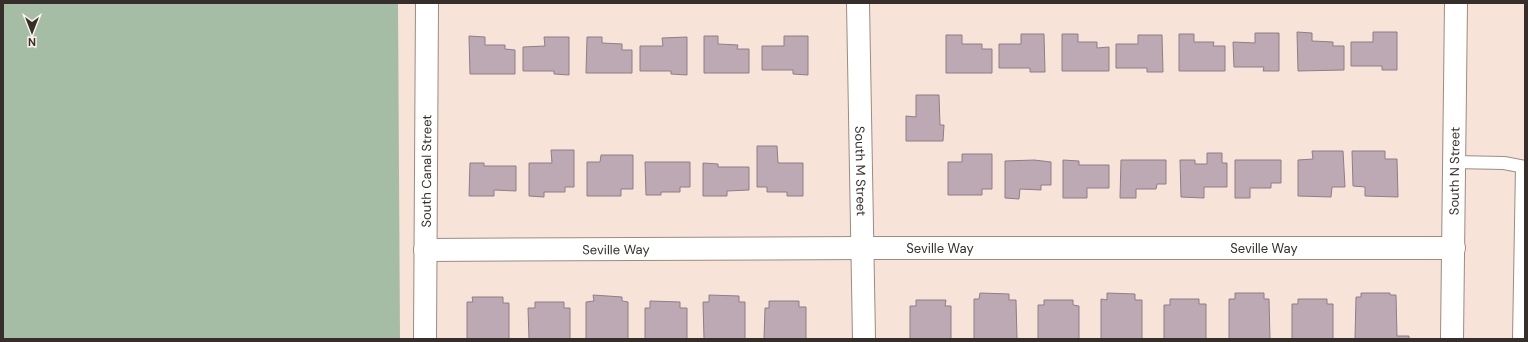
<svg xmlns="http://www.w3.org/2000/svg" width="1528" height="342" font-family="'DM Sans',sans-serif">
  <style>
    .green { fill: #a6bda5 }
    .building { fill: #bda9b3; stroke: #907d86 }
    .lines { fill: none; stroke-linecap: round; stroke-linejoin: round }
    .service-casing { stroke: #9d8b81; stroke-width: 14 }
    .minor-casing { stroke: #9d8b81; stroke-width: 24 }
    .service { stroke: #fff; stroke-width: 12 }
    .minor { stroke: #fff; stroke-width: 22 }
    .labels { text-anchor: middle; stroke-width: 3; stroke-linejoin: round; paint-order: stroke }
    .street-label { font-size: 13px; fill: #362e2a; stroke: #fef2eb }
  </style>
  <rect width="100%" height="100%" fill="#f7e3d8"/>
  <path class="green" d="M3,3H398L400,339H3Z"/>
  <g class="building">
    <path d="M1297,32L1312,33V41L1333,42V46H1344V70L1298,71Z"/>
    <path d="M1373,32H1397V70H1382V66H1351V42H1373Z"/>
    <path d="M1255,33H1279V71H1263L1264,67H1234L1233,42L1255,43Z"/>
    <path d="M1021,34H1044L1045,72H1030V68H999V44H1021Z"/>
    <path d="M1062,34H1078V42H1097V48L1109,47V71H1062Z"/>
    <path d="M1179,34H1194V42H1214L1213,46H1225V71H1179Z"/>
    <path d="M946,35H962V44H982V49H992V73H946Z"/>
    <path d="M1138,35H1162L1163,72H1147V68H1116V44H1138Z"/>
    <path d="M469,36L485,37V45H505V49L515,50V74H470Z"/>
    <path d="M704,36H718V44L738,45L737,49H749V73H704Z"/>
    <path d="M784,36H808V75L793,74V70H762V46H784Z"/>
    <path d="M544,37H569V75L554,74V71H523V47L545,46Z"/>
    <path d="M587,37H602V43L622,44V50H632V73H586Z"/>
    <path d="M687,37V75L671,74V71H640V46H663L662,38Z"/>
    <path d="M916,95H939L940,125H944L943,141H906V116L916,117Z"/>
    <path d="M757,146H777L778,163H803V196H787V192H767V187H757Z"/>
    <path d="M551,150H574V187H565V192H544V197L529,196V163H552Z"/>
    <path d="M1312,151H1343L1345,187H1332L1331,197L1298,196V160L1313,159Z"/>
    <path d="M1352,151H1385V159H1397L1398,197L1365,196V187L1353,186Z"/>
    <path d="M1207,153H1222V163H1227V187H1204V198L1181,197L1180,160H1195V164H1207Z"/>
    <path d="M962,154H992V189H982V195H948V162H962Z"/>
    <path d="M601,155H633V189H621V196H587V162H600Z"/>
    <path d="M1034,160L1051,162V185H1041V190L1020,189L1019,199L1005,198V161Z"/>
    <path d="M1063,160L1079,161V165H1109V188H1087V198H1063Z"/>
    <path d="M1121,160H1166V184H1157L1156,189H1136V198H1120Z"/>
    <path d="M1235,160H1281V183H1271V188H1250V198H1235Z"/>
    <path d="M645,162H690V187H680V192H661V195H646Z"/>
    <path d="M470,163H484V166H516V191L494,190V196H469Z"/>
    <path d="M703,163L718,164V167H749V190L727,191V196H703Z"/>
    <path d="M980,293L1009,294V300H1016L1017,339H974V299H979Z"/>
    <path d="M1107,293L1135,294V300H1142V339H1101V299L1107,300Z"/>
    <path d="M1235,293H1264V299H1269L1270,339H1229V299H1235Z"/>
    <path d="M1361,293H1390V295H1396L1397,336H1409V339H1355L1356,297H1361Z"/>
    <path d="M593,295L622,297V301L628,302V339H586V302L594,301Z"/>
    <path d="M709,295L739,296V302H745V339H704L703,302H709Z"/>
    <path d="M472,297H503V303H509V339H467V302H473Z"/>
    <path d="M1170,299H1199V304H1206V339H1164V305H1170Z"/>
    <path d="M1298,299H1327V304H1333V339H1292V304H1298Z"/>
    <path d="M916,300H946L945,306H951V339H910V306H916Z"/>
    <path d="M1044,300H1073V305L1079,306V339H1038V305H1044Z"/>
    <path d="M650,301L680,302V308H687V339H645V308H650Z"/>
    <path d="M769,301H799V307H806V339H764L765,308H769Z"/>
    <path d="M535,302H564V308H570V339H529L528,308H535Z"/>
  </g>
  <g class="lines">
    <g class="service-casing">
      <g id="service">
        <path d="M1454,162L1504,163L1525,167"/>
        <path d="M1519,339L1522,167"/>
      </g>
    </g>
    <g class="minor-casing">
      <g id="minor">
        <path id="s1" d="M858,3L864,339"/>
        <path id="s2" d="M425,250L863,248H1454"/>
        <path id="s3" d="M425,339L427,3"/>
        <path id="s4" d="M1452,339L1456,3"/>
      </g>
    </g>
    <use href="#service" class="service"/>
    <use href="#minor" class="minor"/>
  </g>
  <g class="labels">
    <g class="street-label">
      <text dy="5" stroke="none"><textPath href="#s3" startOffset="168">South Canal Street</textPath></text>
      <text dy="5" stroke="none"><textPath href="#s1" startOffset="168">South M Street</textPath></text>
      <text dy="5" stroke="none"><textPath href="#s4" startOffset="168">South N Street</textPath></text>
      <text dy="5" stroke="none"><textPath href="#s2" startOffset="515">Seville Way</textPath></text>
      <text dy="5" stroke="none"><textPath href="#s2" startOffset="839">Seville Way</textPath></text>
      <text dy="5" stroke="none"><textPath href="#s2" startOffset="191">Seville Way</textPath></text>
    </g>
  </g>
  <rect width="1528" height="342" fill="none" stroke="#362e2a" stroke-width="8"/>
  <g transform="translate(32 32) rotate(180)" stroke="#fef2eb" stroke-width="3" paint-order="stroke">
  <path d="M0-3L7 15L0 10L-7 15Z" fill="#362e2a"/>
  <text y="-6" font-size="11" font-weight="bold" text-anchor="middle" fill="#362e2a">N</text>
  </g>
</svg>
